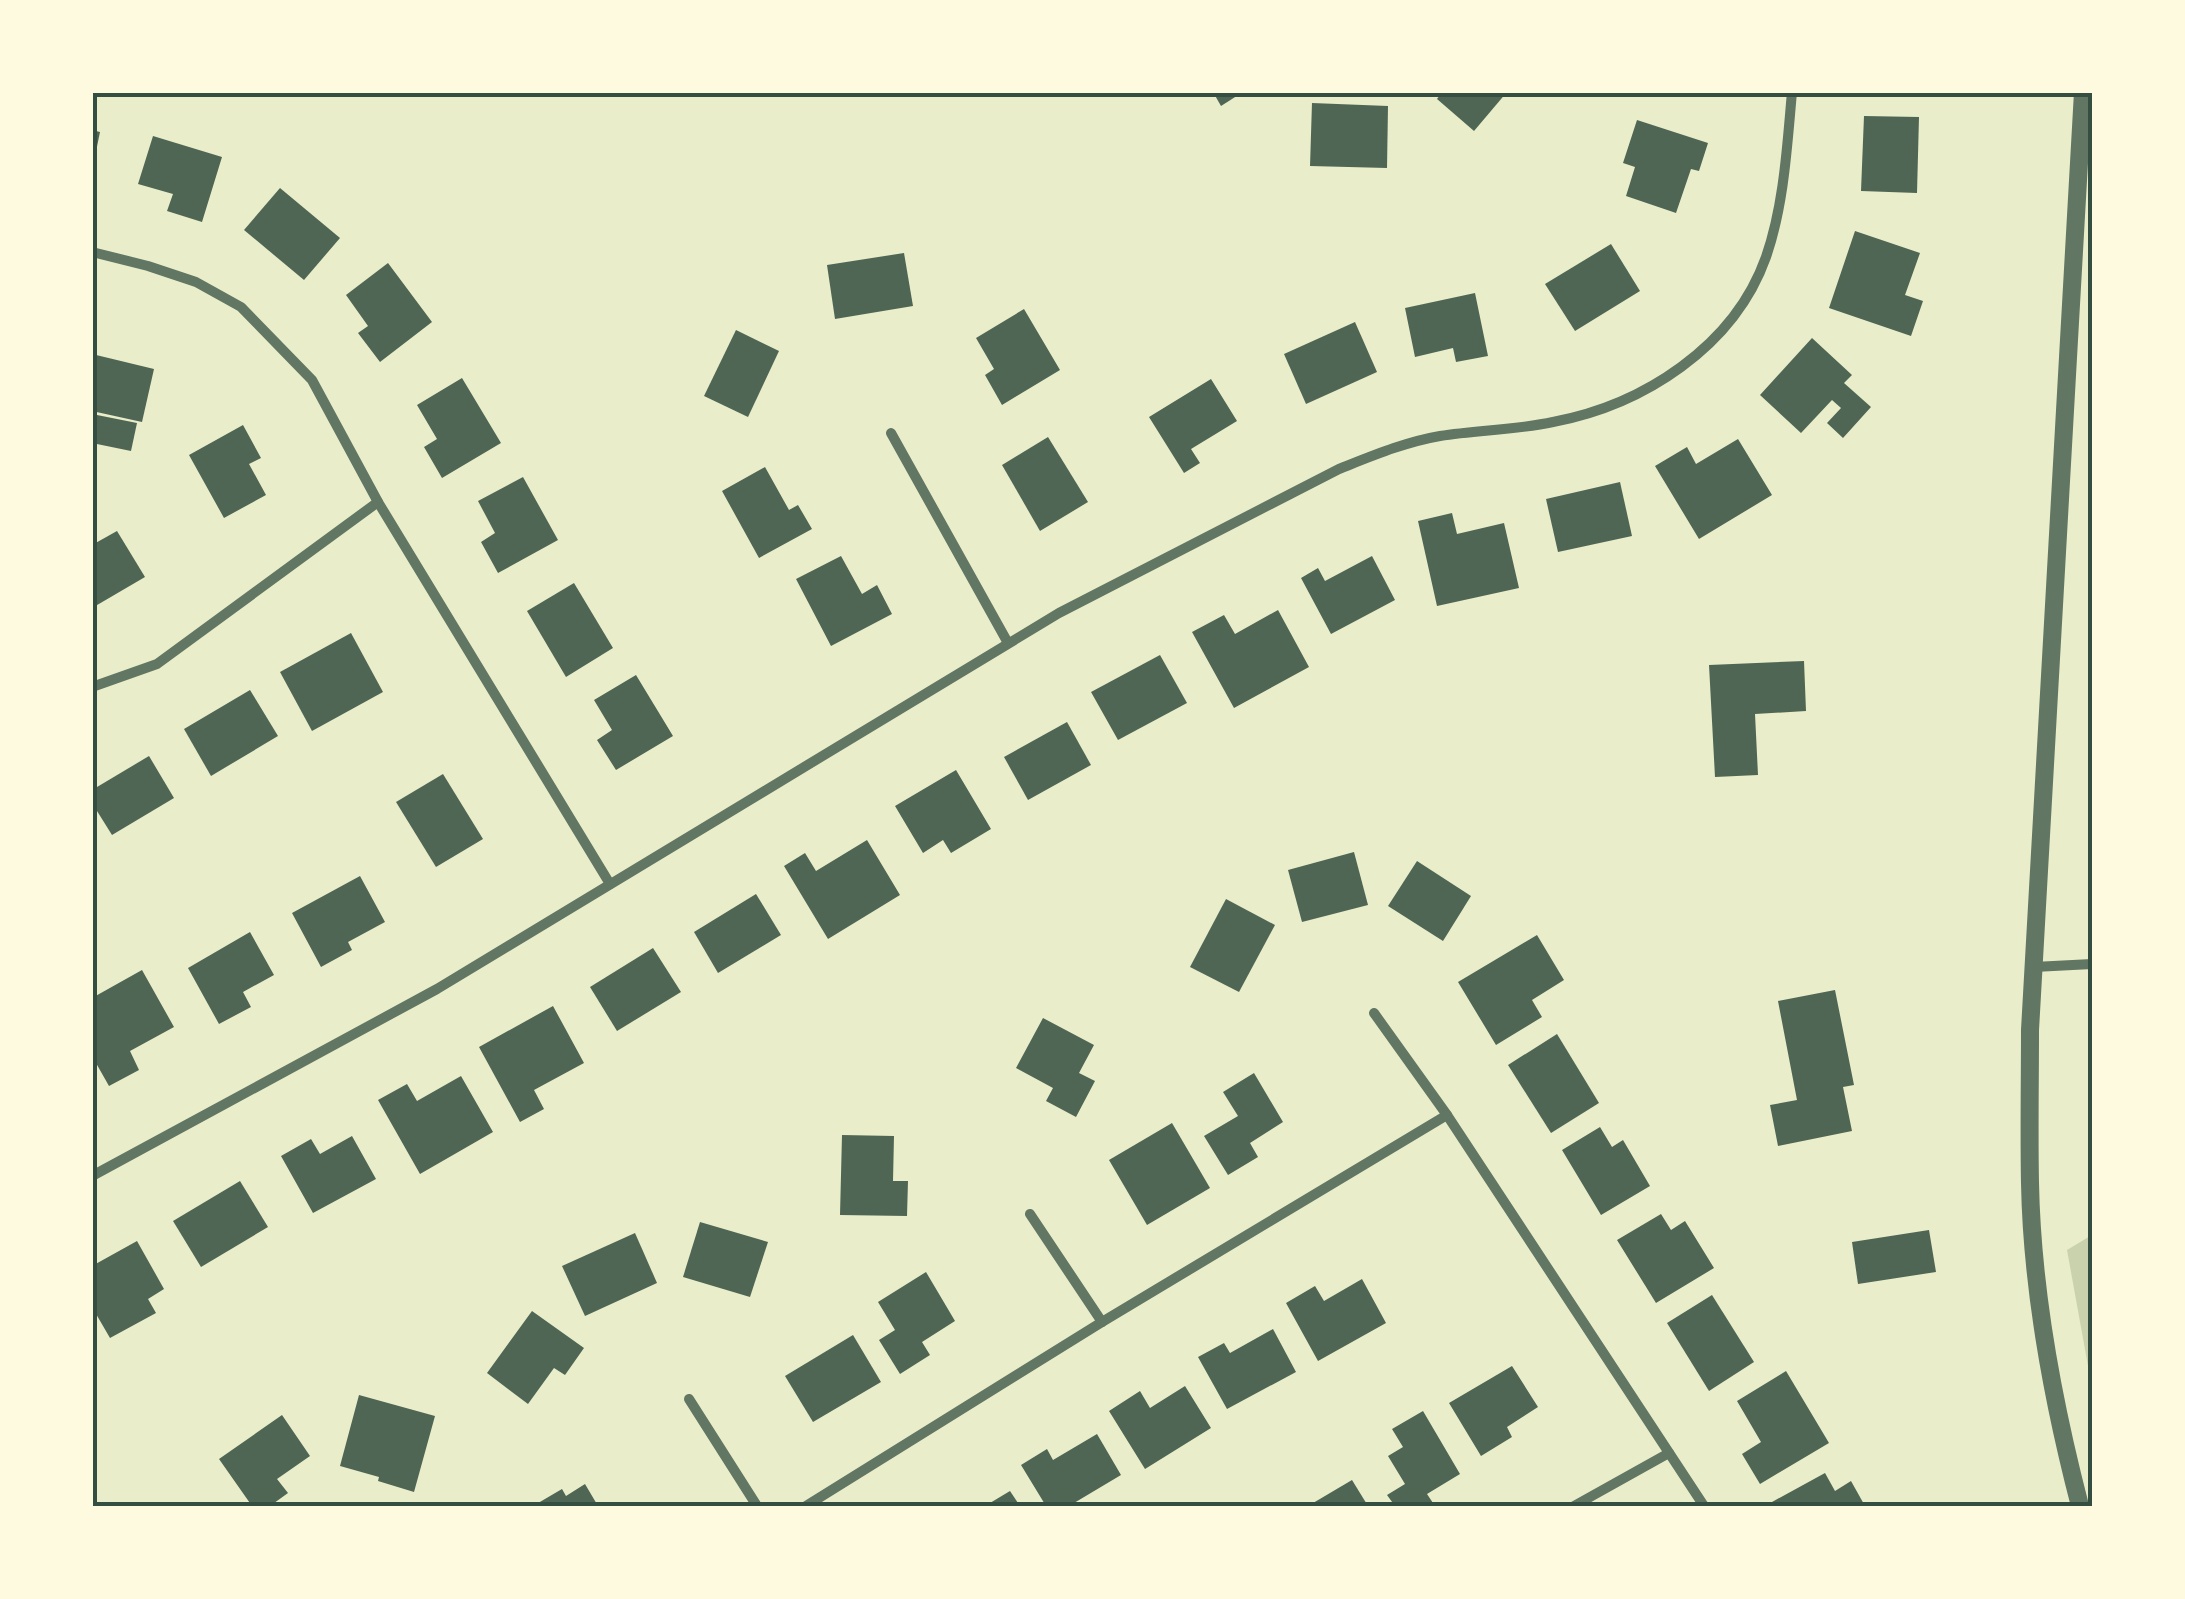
<svg xmlns="http://www.w3.org/2000/svg" width="2185" height="1599" font-family="'IBM Plex Sans',sans-serif">
  <style>
    .green { fill: #cad2ad }
    .building { fill: #4f6655 }
    .lines { fill: none; stroke-linecap: round; stroke-linejoin: round }
    .minor { stroke: #617663; stroke-width: 10 }
    .tertiary { stroke: #617663; stroke-width: 18 }
    .neatline { fill: none; stroke: #344e41; stroke-width: 4 }
  </style>
  <rect width="100%" height="100%" fill="#e9edc9"/>
  <path class="green" d="M2092,1235V1388L2067,1250Z"/>
  <g class="building">
    <path d="M1213,92H1243L1221,106Z"/>
    <path d="M1442,92H1507L1474,131L1437,99Z"/>
    <path d="M1312,103L1388,106L1387,168L1310,166Z"/>
    <path d="M1864,116L1919,117L1917,193L1861,191Z"/>
    <path d="M1637,120L1708,143L1699,171L1691,169L1676,213L1626,196L1635,167L1623,163Z"/>
    <path d="M92,130L100,132L94,161L92,160Z"/>
    <path d="M153,136L222,157L202,222L167,211L173,194L138,184Z"/>
    <path d="M280,188L340,238L304,280L244,230Z"/>
    <path d="M1855,231L1920,253L1905,295L1923,301L1911,336L1829,308Z"/>
    <path d="M1611,244L1640,291L1575,331L1545,284Z"/>
    <path d="M904,253L913,306L835,319L827,265Z"/>
    <path d="M388,263L432,322L380,362L358,333L368,326L346,295Z"/>
    <path d="M1475,293L1488,356L1456,362L1453,348L1415,357L1405,308Z"/>
    <path d="M1024,309L1060,370L1002,405L985,375L994,369L976,338Z"/>
    <path d="M1355,322L1377,372L1306,404L1284,354Z"/>
    <path d="M736,330L779,351L748,417L704,396Z"/>
    <path d="M1812,338L1852,375L1844,383L1871,407L1843,438L1827,423L1841,408L1832,400L1801,433L1760,395Z"/>
    <path d="M92,354L154,369L142,422L92,411Z"/>
    <path d="M462,378L501,443L442,478L424,447L437,439L417,405Z"/>
    <path d="M1211,379L1237,421L1191,449L1200,463L1184,473L1149,417Z"/>
    <path d="M92,414L137,423L131,451L92,443Z"/>
    <path d="M243,425L261,458L249,464L266,495L224,518L189,455Z"/>
    <path d="M1048,437L1088,502L1040,531L1002,465Z"/>
    <path d="M1738,439L1772,495L1699,539L1655,466L1687,447L1696,464Z"/>
    <path d="M765,467L789,510L798,505L812,529L759,558L722,491Z"/>
    <path d="M523,477L558,540L498,573L481,542L495,533L478,501Z"/>
    <path d="M1620,482L1632,536L1558,552L1546,499Z"/>
    <path d="M1452,513L1457,534L1504,523L1519,588L1437,606L1418,521Z"/>
    <path d="M117,531L145,577L92,608V545Z"/>
    <path d="M841,556L862,594L877,585L892,614L831,646L796,579Z"/>
    <path d="M1372,556L1395,600L1331,634L1301,578L1318,568L1325,581Z"/>
    <path d="M574,583L613,648L566,677L527,611Z"/>
    <path d="M1278,610L1309,667L1234,708L1192,632L1224,615L1235,634Z"/>
    <path d="M351,633L383,692L312,731L280,672Z"/>
    <path d="M1160,655L1187,703L1118,740L1091,692Z"/>
    <path d="M1804,661L1806,711L1755,714L1758,775L1715,777L1709,665Z"/>
    <path d="M636,675L673,736L616,770L597,740L612,730L594,700Z"/>
    <path d="M250,690L278,736L211,776L184,729Z"/>
    <path d="M1067,722L1091,765L1028,800L1004,757Z"/>
    <path d="M149,756L174,798L112,835L92,803V790Z"/>
    <path d="M956,770L991,829L951,853L943,840L923,853L895,806Z"/>
    <path d="M443,774L483,839L436,867L396,802Z"/>
    <path d="M867,840L900,895L828,939L784,866L805,853L816,871Z"/>
    <path d="M1354,852L1368,905L1302,922L1288,870Z"/>
    <path d="M1417,861L1471,896L1443,941L1388,906Z"/>
    <path d="M360,876L385,922L348,942L352,950L321,967L292,913Z"/>
    <path d="M756,894L781,935L718,973L694,932Z"/>
    <path d="M1226,899L1275,925L1239,992L1190,967Z"/>
    <path d="M250,932L274,975L243,992L251,1007L219,1024L188,968Z"/>
    <path d="M1537,935L1564,980L1532,1000L1542,1017L1496,1045L1458,982Z"/>
    <path d="M653,948L681,992L617,1031L590,987Z"/>
    <path d="M142,970L174,1027L130,1051L139,1070L109,1086L92,1056V998Z"/>
    <path d="M1835,990L1854,1085L1843,1087L1852,1131L1778,1146L1770,1105L1797,1100L1778,1001Z"/>
    <path d="M553,1006L584,1063L534,1090L544,1109L520,1122L479,1047Z"/>
    <path d="M1043,1018L1094,1045L1079,1073L1095,1081L1076,1117L1046,1101L1053,1088L1016,1068Z"/>
    <path d="M1557,1034L1599,1103L1551,1133L1508,1065Z"/>
    <path d="M1254,1073L1283,1122L1250,1143L1258,1157L1228,1175L1204,1136L1238,1116L1223,1092Z"/>
    <path d="M461,1076L493,1132L420,1174L378,1100L407,1084L417,1101Z"/>
    <path d="M1172,1123L1210,1188L1147,1225L1109,1160Z"/>
    <path d="M1600,1127L1612,1147L1623,1140L1650,1186L1601,1215L1562,1150Z"/>
    <path d="M842,1135L894,1136L893,1181H908L907,1216L840,1215Z"/>
    <path d="M352,1136L376,1179L313,1213L281,1156L311,1139L320,1154Z"/>
    <path d="M240,1181L268,1227L201,1267L173,1221Z"/>
    <path d="M1661,1214L1671,1230L1685,1221L1714,1268L1656,1303L1617,1240Z"/>
    <path d="M700,1222L768,1242L750,1297L683,1277Z"/>
    <path d="M1929,1230L1936,1272L1858,1284L1852,1242Z"/>
    <path d="M635,1233L657,1283L585,1316L562,1266Z"/>
    <path d="M137,1241L164,1289L148,1299L156,1313L110,1338L92,1307V1266Z"/>
    <path d="M926,1272L955,1321L922,1342L930,1355L900,1374L879,1340L895,1330L878,1302Z"/>
    <path d="M1362,1279L1386,1323L1318,1361L1286,1303L1315,1286L1324,1301Z"/>
    <path d="M1712,1295L1754,1362L1709,1391L1667,1323Z"/>
    <path d="M532,1311L584,1348L565,1375L554,1368L528,1404L487,1373Z"/>
    <path d="M1273,1329L1296,1372L1227,1409L1198,1357L1224,1343L1230,1353Z"/>
    <path d="M853,1335L881,1382L813,1422L785,1376Z"/>
    <path d="M1512,1366L1538,1407L1507,1427L1512,1437L1481,1456L1449,1403Z"/>
    <path d="M1786,1371L1829,1443L1760,1484L1742,1454L1761,1442L1737,1401Z"/>
    <path d="M1185,1386L1211,1428L1145,1469L1109,1411L1140,1391L1150,1408Z"/>
    <path d="M359,1395L435,1416L414,1492L378,1481L379,1477L340,1466Z"/>
    <path d="M1423,1411L1460,1474L1427,1494L1435,1506H1395L1387,1495L1405,1484L1388,1456L1403,1447L1392,1429Z"/>
    <path d="M282,1415L310,1456L277,1479L288,1493L270,1506H252L219,1459Z"/>
    <path d="M1097,1434L1121,1475L1069,1506H1046L1021,1465L1047,1449L1053,1460Z"/>
    <path d="M1825,1473L1835,1491L1851,1481L1865,1506H1774L1772,1502Z"/>
    <path d="M1352,1480L1368,1506H1308Z"/>
    <path d="M585,1484L598,1506H533L562,1489L566,1496Z"/>
    <path d="M1010,1491L1020,1506H985Z"/>
  </g>
  <g class="lines">
    <g class="minor">
      <path d="M92,252L148,266L196,282L241,307L312,380L378,502L610,884"/>
      <path d="M891,433L1008,643"/>
      <path d="M92,687L157,664L378,502"/>
      <path d="M2034,967L2092,964"/>
      <path d="M1374,1013L1447,1115L1704,1506"/>
      <path d="M92,1176L437,989L1059,613L1339,469C1372,456 1405,442 1440,436C1477,430 1516,430 1553,422C1643,405 1734,347 1766,257C1784,205 1787,147 1792,92"/>
      <path d="M1030,1214L1102,1322"/>
      <path d="M689,1399L757,1506"/>
      <path d="M806,1506L1102,1322L1447,1115"/>
      <path d="M1574,1506L1669,1453"/>
    </g>
    <path class="tertiary" d="M2080,1506C2053,1402 2032,1292 2030,1183C2029,1132 2030,1081 2030,1030L2083,92"/>
  </g>
  <rect width="2185" height="1599" fill="none" stroke="#fefae0" stroke-width="190"/>
  <rect x="95" y="95" width="1995" height="1409" class="neatline"/>
</svg>
